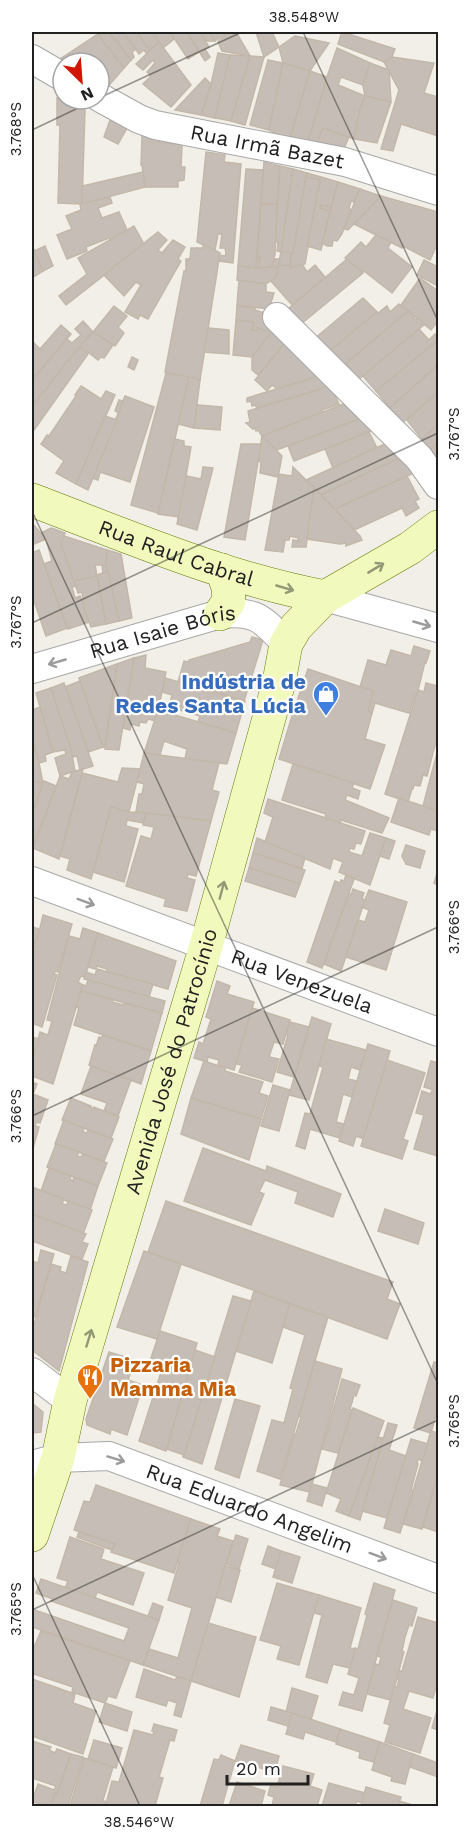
<svg xmlns="http://www.w3.org/2000/svg" width="470" height="1838" font-family="'Work Sans',sans-serif">
  <style>
    .building { fill: #c6beb6; stroke: #c3b7a9; stroke-width: 1.5 }
    .lines { fill: none; stroke-linecap: round; stroke-linejoin: round }
    .street-casing { stroke: #a8a8a8; stroke-width: 30 }
    .secondary-casing { stroke: #637b04; stroke-width: 34 }
    .street { stroke: #fff; stroke-width: 28 }
    .secondary { stroke: #f1fabc; stroke-width: 33 }
    .oneway { stroke: #939876 }
    .oneway2 { stroke: #9b9b9b }
    .ticks { fill: none; stroke: #212121; stroke-width: 1.5; stroke-opacity: 0.45 }
    .labels { text-anchor: middle; stroke-width: 4.5; stroke-linejoin: round; paint-order: stroke }
    .street-label { font-size: 21px; fill: #212121; stroke: #fff }
    .shop-label { font-size: 21px; font-weight: bold; fill: #366cbe; stroke: #fff; text-anchor: end }
    .food-label { font-size: 21px; font-weight: bold; fill: #c56008; stroke: #fff; text-anchor: start }
    .neatline { fill: none; stroke: #212121; stroke-width: 2 }
    .ticks-label { font-size: 15px; text-anchor: middle; fill: #212121 }
  </style>
  <rect width="100%" height="100%" fill="#f1efe7"/>
  <g class="building">
    <path d="M96,32H109L131,60L124,68Z"/>
    <path d="M109,32H123L136,49L132,52L134,57L131,60Z"/>
    <path d="M123,32H137L150,50L146,53L144,50L139,54Z"/>
    <path d="M137,32H151L159,42L150,50Z"/>
    <path d="M151,32H170L174,39L163,48Z"/>
    <path d="M170,32H187L199,52L188,59Z"/>
    <path d="M187,32H200L209,47L205,49L210,57L205,61Z"/>
    <path d="M200,32H210L215,41H206Z"/>
    <path d="M210,32H228L215,41Z"/>
    <path d="M228,32H236L250,56L222,51L218,42Z"/>
    <path d="M256,32H272L279,47L264,57Z"/>
    <path d="M342,32L395,49L392,57L384,62L338,44Z"/>
    <path d="M98,34L124,68L105,90L99,86V63H65L60,59Z"/>
    <path d="M295,36L329,43L310,71L283,63L279,47Z"/>
    <path d="M159,42L191,85L171,107L143,84L151,76L147,72L155,63L153,60L143,70L136,64Z"/>
    <path d="M337,48L370,63L363,85L341,77L338,85L365,96L360,109L354,139L323,128L315,148L307,145L327,77Z"/>
    <path d="M218,53L230,55L215,118L201,115L211,84Z"/>
    <path d="M230,55L250,56L231,121L215,118Z"/>
    <path d="M250,56L264,57L245,125L231,121Z"/>
    <path d="M392,57L434,63L424,93L438,97V136L401,124L393,151L381,149L399,90L384,62Z"/>
    <path d="M268,60L283,63L269,130L250,125Z"/>
    <path d="M283,63L310,71L289,141L269,130Z"/>
    <path d="M370,63L389,70L391,102L365,96L363,85Z"/>
    <path d="M310,71L327,77L307,145L289,141Z"/>
    <path d="M205,78L211,84L201,115L175,110Z"/>
    <path d="M365,96L391,102L377,143L354,139L360,109Z"/>
    <path d="M57,98L85,110L82,204L58,203L60,125H57Z"/>
    <path d="M110,120L127,128L118,144L104,137Z"/>
    <path d="M323,128L349,137L341,155L315,148Z"/>
    <path d="M142,136L154,138V141L182,145L181,167H185L184,180L178,181V187H145L142,165H141Z"/>
    <path d="M206,152L225,155L224,162L241,164L233,263L219,261V255L225,256L226,254L225,248H220L222,234H218L215,250L197,242Z"/>
    <path d="M264,162L280,166L277,204H261Z"/>
    <path d="M280,166L293,169L281,252L277,251L278,242H275Z"/>
    <path d="M246,169L263,170L256,268L238,266Z"/>
    <path d="M293,169L307,173L293,254L281,252Z"/>
    <path d="M143,172L145,187L82,204V186Z"/>
    <path d="M307,173L321,177L320,180L306,177Z"/>
    <path d="M306,177L320,180L305,264L290,268L291,253L293,254Z"/>
    <path d="M321,177L338,182L331,207L321,205L320,208L330,211L321,250L307,246Z"/>
    <path d="M338,182L360,189L354,202L351,201L349,208L351,210L342,234L337,241L333,240L332,246H327L322,243Z"/>
    <path d="M360,189L381,196L348,230L344,229Z"/>
    <path d="M381,196L438,212V243L430,260L403,246L402,248L354,224Z"/>
    <path d="M110,197L112,203L98,208L102,218L119,212L127,230L110,240L109,238L86,247L87,251L67,259L57,235L72,229L66,216L81,210L80,204Z"/>
    <path d="M261,204H277L275,254L272,266L259,268L260,257L257,256Z"/>
    <path d="M321,205L331,207L330,211L320,208Z"/>
    <path d="M134,226L144,244L66,305L59,296L87,274L78,258Z"/>
    <path d="M158,232L167,240L158,250L162,253L173,240L185,247L178,259L181,261L148,319L140,315L138,319L125,312L141,285L136,282L124,296L104,275Z"/>
    <path d="M376,235L391,242L388,248L412,267L392,293L364,271L362,273L345,258L361,242L366,247Z"/>
    <path d="M203,244L220,253L200,380L165,372L184,271H186V259H190L191,248H203Z"/>
    <path d="M32,245L43,271L32,278Z"/>
    <path d="M45,246L53,266L43,271L34,251Z"/>
    <path d="M281,252L291,253L290,265L278,266Z"/>
    <path d="M257,256L260,257L259,268H256Z"/>
    <path d="M274,259H280L278,267L272,266Z"/>
    <path d="M347,259L363,273L301,324L288,309Z"/>
    <path d="M424,260L438,267V286L417,275Z"/>
    <path d="M302,264L307,272L315,265L325,277L292,305L271,281L276,277L278,266L290,265V268Z"/>
    <path d="M238,266L256,268L278,267L276,277L266,284L237,280Z"/>
    <path d="M420,278L438,291V321L431,330L401,305Z"/>
    <path d="M239,280L266,284V292L274,293L269,309L237,305Z"/>
    <path d="M363,298L377,312L326,354L314,339Z"/>
    <path d="M399,304L408,311L339,369L326,354L377,312L378,313L387,306L390,312Z"/>
    <path d="M114,306L127,316L118,327L124,333L115,346L93,332Z"/>
    <path d="M237,306L255,308V310L264,313L272,321L268,330L267,331L258,328L257,331L252,330L253,322L236,320Z"/>
    <path d="M408,311L413,315L415,320L418,318L425,324L358,380L346,364Z"/>
    <path d="M236,320L253,322L252,330L257,331L258,328L267,331L268,330L271,333L252,357L233,355Z"/>
    <path d="M83,321L93,332L32,406V380L67,339L72,343L81,335L75,329Z"/>
    <path d="M61,325L71,334L32,380V341L40,349Z"/>
    <path d="M276,326L284,344L258,375L252,370V357Z"/>
    <path d="M208,328L229,330V354L204,352Z"/>
    <path d="M419,329L429,340L435,334L438,340L376,391L363,376Z"/>
    <path d="M93,332L113,345L104,358L101,357L98,360L80,346Z"/>
    <path d="M436,342L438,344V365L390,408L376,391Z"/>
    <path d="M284,344L319,373L313,378L277,389L272,385L267,391L255,380Z"/>
    <path d="M79,347L88,354L34,430L32,428V406Z"/>
    <path d="M132,357L138,360L134,370L128,367Z"/>
    <path d="M438,365V392L402,423L390,408Z"/>
    <path d="M166,373L189,377L158,513L131,505Z"/>
    <path d="M319,373L329,383L321,389L257,408L255,405L252,406L251,401L247,402V398L313,378Z"/>
    <path d="M189,377L200,380L194,428L178,424Z"/>
    <path d="M329,383L339,404L322,410L323,412L262,436L258,430L256,431L255,428L253,429L246,423L250,422L248,411L321,389Z"/>
    <path d="M81,386L101,399L106,391L115,395L76,484L56,473L64,461L41,444L47,435L49,436L76,396L75,395Z"/>
    <path d="M438,392V425L422,439L407,420Z"/>
    <path d="M125,396L154,407L130,482L100,472L98,480L92,478Z"/>
    <path d="M119,400L123,401L119,413L115,411Z"/>
    <path d="M351,401L362,418L277,450L262,436Z"/>
    <path d="M197,405L222,407L220,430L194,428Z"/>
    <path d="M105,416L117,420L88,490L76,484Z"/>
    <path d="M362,418L374,430L294,461L288,446Z"/>
    <path d="M438,425V443L430,450L422,439Z"/>
    <path d="M369,432L377,448L333,468L325,449Z"/>
    <path d="M262,436L282,456L278,477L260,473L261,462L258,461Z"/>
    <path d="M175,439L184,441V446L191,447L179,517L158,514Z"/>
    <path d="M387,443L397,459L321,495L306,480Z"/>
    <path d="M438,443V461L430,450Z"/>
    <path d="M241,444H261L245,540L224,537Z"/>
    <path d="M405,455L414,473L335,509L321,495Z"/>
    <path d="M203,467L213,468L197,530L177,524L186,476L201,479Z"/>
    <path d="M293,467L314,488L306,547H292L293,540L298,541V538L290,536L289,540H285L283,552L265,550L279,474L292,476Z"/>
    <path d="M407,476L419,499L415,501L419,508L406,516L402,508L354,530L335,509Z"/>
    <path d="M314,488L360,536L362,540L346,546V543L340,544L307,539Z"/>
    <path d="M32,523L46,539L32,545Z"/>
    <path d="M51,528L65,533L61,544L76,586L72,587L75,598L80,596L89,622L68,629L44,564L52,561L46,539L41,533Z"/>
    <path d="M64,536L107,550L106,564L108,571L103,573L102,565H95L97,576L74,581L61,544Z"/>
    <path d="M39,550L67,628L46,636L32,595V553Z"/>
    <path d="M107,550L121,554L132,618L119,621L106,564Z"/>
    <path d="M108,571L119,621L106,624L97,575Z"/>
    <path d="M97,576L106,624L91,627L84,609L82,592L78,593L74,581Z"/>
    <path d="M252,637L263,640L244,701L178,682L184,661L189,662V660L250,642Z"/>
    <path d="M414,646L430,651L426,663L425,662L418,690L417,695H415L409,713L375,703L372,713L368,711L373,691L360,687L368,660L386,665L391,650L411,656Z"/>
    <path d="M146,655L145,668L166,672L156,721L148,719L146,723L140,722L139,726L131,724L130,730L123,728L134,658Z"/>
    <path d="M134,658L119,750L105,749L117,664Z"/>
    <path d="M117,664L105,747H103L79,678Z"/>
    <path d="M308,669L373,691L368,711L372,713L365,739L385,745L370,789L279,759L292,716Z"/>
    <path d="M165,678L245,701L236,733L198,722L200,716L169,707L172,695L162,692Z"/>
    <path d="M80,681L103,747L88,752L65,687Z"/>
    <path d="M64,683L93,766L80,770L77,756L73,757L51,688Z"/>
    <path d="M426,683L438,686V734L427,776L423,775L420,786L414,785L413,789H412L408,802L385,794L418,690L424,692Z"/>
    <path d="M51,688L71,749L75,771L60,776L55,758L66,754L65,750L53,752L36,693Z"/>
    <path d="M40,707L53,752L45,755L46,761L39,763L32,737V710Z"/>
    <path d="M158,710L236,733L227,764L185,759L187,749L164,741L160,755L144,753Z"/>
    <path d="M32,737L39,763L43,783L32,781Z"/>
    <path d="M438,749V811L423,806Z"/>
    <path d="M144,753L219,763L212,790L219,792L211,821L136,812L139,794H142L144,784L137,782Z"/>
    <path d="M293,764L354,783L352,788L360,791L358,799L347,795L345,800L389,818L382,833L341,820L340,823L325,818L326,814L282,800Z"/>
    <path d="M122,768L140,769L129,812L111,807L91,879L67,870L70,859L60,856L82,773L118,782Z"/>
    <path d="M83,769L59,859L33,848L60,776L69,779L72,772Z"/>
    <path d="M32,781L43,783L32,815Z"/>
    <path d="M44,781L56,786L34,845L32,844V815Z"/>
    <path d="M399,798L438,811V831L431,829L429,835L391,822Z"/>
    <path d="M268,799L365,831L361,844L356,843L354,849L350,848L349,852L362,856L370,833L386,838L370,885L339,872L343,862L333,858L330,869L265,842L273,817L264,813Z"/>
    <path d="M111,807L129,812L146,813L143,823L127,820L126,826L138,829L124,882L93,872Z"/>
    <path d="M146,813L211,821L196,876L188,874L187,878L195,880L187,911L164,906L166,899L126,886L141,836L151,839L154,827L143,825Z"/>
    <path d="M257,838L305,858L302,868L253,853Z"/>
    <path d="M386,838L395,841L389,859L380,856Z"/>
    <path d="M406,845L425,851L420,868L406,864L402,856Z"/>
    <path d="M253,853L305,870L300,884L249,868Z"/>
    <path d="M249,868L300,884L295,897L245,881Z"/>
    <path d="M438,870V885L434,883Z"/>
    <path d="M346,875L354,879L322,968L307,962L335,881L340,883L341,880L344,881Z"/>
    <path d="M353,889L364,893L362,899L365,900L341,971L324,964L349,893L351,895Z"/>
    <path d="M369,890L407,902L386,970L346,957L358,920L365,922L369,910L362,907Z"/>
    <path d="M43,915L72,924L58,972L55,971L54,974L57,975L42,1027L32,1023V963Z"/>
    <path d="M32,927L39,929L32,955Z"/>
    <path d="M83,928L98,933L85,977L81,976L78,982L83,985L53,1084L32,1076V1062L40,1032L48,1035L52,1021L47,1020L69,936L80,939Z"/>
    <path d="M98,933L176,961L168,989L107,972V969L97,966L96,969L88,967Z"/>
    <path d="M97,969L153,984L149,997L84,979L86,972L95,975Z"/>
    <path d="M88,980L165,1001L162,1013L81,991L83,985L86,986Z"/>
    <path d="M217,981L230,986L227,994L254,1002L234,1070L218,1065L219,1060L208,1057L207,1062L194,1058L199,1042L203,1044L211,1019L206,1017Z"/>
    <path d="M81,991L113,1000L112,1002L124,1005V1003L162,1013L151,1051L74,1025L79,1008L76,1007Z"/>
    <path d="M252,1008L290,1020L283,1044L274,1042L269,1057L279,1059L272,1082L239,1072L242,1065L236,1064Z"/>
    <path d="M312,1017L331,1024L309,1100L289,1095Z"/>
    <path d="M290,1022L309,1027L294,1077L277,1072L288,1035H286Z"/>
    <path d="M103,1035L151,1051L141,1084L89,1065L95,1045L96,1046L99,1037L101,1038Z"/>
    <path d="M32,1037L39,1039L32,1062Z"/>
    <path d="M326,1039L366,1050L360,1070L351,1067L348,1079L357,1081L352,1097L343,1094L336,1122L344,1124L340,1138L310,1129L305,1149L296,1146L305,1113L310,1114L323,1067L319,1066Z"/>
    <path d="M368,1044L390,1051L364,1139L356,1136L353,1146L339,1141Z"/>
    <path d="M387,1060L425,1073L403,1139L408,1141L402,1159L361,1146Z"/>
    <path d="M204,1061L225,1068V1071L263,1082L259,1093L268,1096L261,1119L191,1098Z"/>
    <path d="M431,1061L438,1063L437,1091L424,1087Z"/>
    <path d="M91,1066L131,1080L118,1116L104,1111L107,1103L81,1094Z"/>
    <path d="M32,1082L37,1084L33,1094L48,1100L40,1123L37,1122L35,1126L39,1127L32,1152Z"/>
    <path d="M273,1085L290,1090L279,1131L261,1126Z"/>
    <path d="M422,1091L430,1094L432,1091L438,1093V1156L414,1149L424,1115L416,1113Z"/>
    <path d="M71,1098L91,1106L90,1107L94,1109V1107L119,1117L111,1138L62,1120Z"/>
    <path d="M191,1098L261,1119L249,1160L181,1134Z"/>
    <path d="M64,1120L84,1128L83,1132L87,1133L88,1130L113,1139L104,1161L55,1144Z"/>
    <path d="M56,1144L79,1152L77,1156L81,1157L83,1154L107,1163L98,1186L47,1167Z"/>
    <path d="M203,1148L266,1171L267,1166L341,1194L333,1217L295,1203L298,1192L265,1180L259,1192L264,1194L251,1225L184,1201Z"/>
    <path d="M49,1168L71,1176L70,1179L73,1181L74,1177L98,1186L90,1210L41,1191Z"/>
    <path d="M32,1187L64,1199L62,1204L67,1205L68,1201L92,1210L83,1234L32,1214Z"/>
    <path d="M166,1201L393,1282L387,1299L400,1304L387,1339L148,1252Z"/>
    <path d="M385,1209L424,1223L418,1244L378,1231Z"/>
    <path d="M32,1214L86,1234L82,1242L88,1244L82,1259L32,1241Z"/>
    <path d="M41,1250L54,1254L35,1317L32,1316V1261L38,1263Z"/>
    <path d="M144,1251L181,1264L157,1339L117,1327Z"/>
    <path d="M71,1256L88,1262L59,1371L32,1350V1332L51,1264L61,1267L60,1271L66,1273Z"/>
    <path d="M254,1291L290,1304L272,1363L236,1351Z"/>
    <path d="M233,1296L251,1301L202,1464L183,1457Z"/>
    <path d="M290,1304L328,1317L280,1479L257,1471L272,1420L284,1423L293,1389L290,1388L305,1335L283,1327Z"/>
    <path d="M160,1331L197,1343L166,1451L139,1441L162,1369L149,1364Z"/>
    <path d="M195,1350L215,1357L184,1455L167,1449Z"/>
    <path d="M109,1352L135,1360L128,1380L143,1385L127,1435L111,1429L110,1434L87,1425L86,1419Z"/>
    <path d="M315,1361L342,1369L310,1492L280,1485L294,1435L296,1433L301,1417L299,1416Z"/>
    <path d="M434,1362L438,1363V1408L431,1433L414,1428Z"/>
    <path d="M342,1379L360,1385L356,1396L354,1395L350,1409L352,1410L338,1453L322,1449Z"/>
    <path d="M235,1399L260,1406L239,1478L215,1469Z"/>
    <path d="M32,1403L43,1412L41,1432L32,1433Z"/>
    <path d="M353,1408L384,1421L349,1516L336,1511L341,1499L326,1493Z"/>
    <path d="M388,1423L397,1425L389,1450L406,1456L387,1518L362,1511Z"/>
    <path d="M431,1431L438,1433V1474L422,1529L403,1524Z"/>
    <path d="M378,1437L383,1438L360,1520L349,1516Z"/>
    <path d="M411,1439L428,1444L422,1461L418,1459L417,1464H418L411,1490L413,1491L400,1533L384,1528Z"/>
    <path d="M438,1474V1532L423,1527Z"/>
    <path d="M312,1484L327,1488L322,1506L307,1501Z"/>
    <path d="M96,1485L191,1519L174,1573L111,1552L115,1544L74,1530L84,1501L90,1502Z"/>
    <path d="M191,1519L220,1529L217,1536L233,1541L191,1681L143,1665L149,1649L178,1658L192,1608L168,1600L179,1563L177,1562Z"/>
    <path d="M79,1532L115,1544L112,1550L77,1537Z"/>
    <path d="M236,1535L248,1539L239,1569L226,1564Z"/>
    <path d="M70,1537L104,1549L101,1559L144,1573L133,1605L97,1592L95,1598L65,1588L68,1581L57,1578Z"/>
    <path d="M268,1546L281,1551L276,1569L262,1564Z"/>
    <path d="M281,1551L300,1557L292,1583L273,1577Z"/>
    <path d="M225,1566L240,1570L231,1602L216,1597Z"/>
    <path d="M41,1579L159,1620L143,1665L32,1627V1609L124,1641L129,1628L51,1601L53,1599L36,1593Z"/>
    <path d="M277,1583L319,1595L299,1665L277,1659L281,1646L260,1640Z"/>
    <path d="M374,1583L395,1590L362,1711L339,1705L343,1692L354,1695L359,1678L348,1674L355,1649V1648L358,1649L367,1615L365,1614Z"/>
    <path d="M319,1595L361,1608L350,1648L355,1649L350,1668L333,1664L327,1683L306,1677L322,1615L314,1613Z"/>
    <path d="M393,1600L417,1608L412,1626L409,1625L405,1637L402,1651L404,1652L391,1700L367,1694L375,1664L379,1665L381,1657L377,1656Z"/>
    <path d="M153,1603L163,1607L159,1620L148,1616Z"/>
    <path d="M418,1617L438,1623V1680L433,1698L409,1691L403,1709L431,1718L420,1753L385,1742L390,1725L384,1723L394,1687H397L399,1679H397L399,1671H402Z"/>
    <path d="M208,1623L256,1637L239,1697L191,1681Z"/>
    <path d="M41,1631L130,1661L116,1698L108,1696L105,1703L72,1692L73,1687L34,1674L32,1678V1652Z"/>
    <path d="M144,1669L175,1680L177,1677L191,1681L181,1717L174,1715L177,1703L168,1700L166,1706L136,1697Z"/>
    <path d="M32,1679L75,1694L73,1703L96,1711L83,1754L32,1736Z"/>
    <path d="M292,1688L318,1696L311,1720L286,1712Z"/>
    <path d="M105,1703L132,1712L127,1731L99,1722Z"/>
    <path d="M271,1707L292,1713L288,1726L268,1720Z"/>
    <path d="M438,1707V1730L432,1728Z"/>
    <path d="M292,1713L340,1729L336,1742L305,1732L303,1739L286,1734Z"/>
    <path d="M154,1724L177,1730L174,1741L170,1740L159,1777L163,1778L155,1806H115L106,1804L112,1781L119,1782L134,1730L153,1735L154,1731H152Z"/>
    <path d="M340,1729L380,1742L374,1762L359,1758L360,1752L336,1744Z"/>
    <path d="M94,1740L122,1748L116,1768L88,1759Z"/>
    <path d="M32,1741L51,1747L49,1750L55,1753L57,1749L71,1754L57,1794L55,1793L50,1806L32,1802L38,1784L54,1790L56,1786L32,1778Z"/>
    <path d="M380,1742L413,1754L405,1784L391,1781L392,1777L372,1770Z"/>
    <path d="M241,1745L279,1756L275,1772L235,1761Z"/>
    <path d="M71,1754L83,1757L68,1806H50L55,1793L57,1794Z"/>
    <path d="M413,1754L438,1763V1777L410,1767Z"/>
    <path d="M221,1755L235,1761L222,1806H200L214,1759L219,1760Z"/>
    <path d="M84,1758L113,1767L103,1800L106,1802L105,1806H70Z"/>
    <path d="M283,1766L314,1774L310,1786L322,1790L317,1806H272L274,1797L268,1795L271,1784L277,1787Z"/>
    <path d="M237,1782L265,1791L261,1806H229Z"/>
    <path d="M329,1783L365,1793L362,1803L357,1801L355,1806H322Z"/>
    <path d="M366,1787L401,1797L398,1806H361Z"/>
    <path d="M399,1801L416,1806H398Z"/>
  </g>
  <g class="lines">
    <g class="street-casing">
      <g id="street">
        <path d="M32,59L63,77"/>
        <path id="s1" d="M99,97L139,119L155,125L345,162L438,191"/>
        <path d="M277,317L419,458L438,485"/>
        <path d="M325,597L438,628"/>
        <path id="s2" d="M32,669L220,614C256,610 263,619 286,644"/>
        <path id="s3" d="M32,881L438,1032"/>
        <path d="M32,1372L70,1401"/>
        <path id="s4" d="M32,1465L58,1458L109,1456L438,1579"/>
      </g>
    </g>
    <g class="secondary-casing">
      <g id="secondary">
        <path id="s5" d="M32,500C127,536 224,578 325,597"/>
        <path d="M220,614L229,601L228,587L222,570"/>
        <path id="s6" d="M32,1535L58,1458L70,1401L206,946L279,682L286,644L296,627L325,597L410,548L438,527"/>
      </g>
    </g>
    <use href="#street" class="street"/>
    <use href="#secondary" class="secondary"/>
  </g>
  <defs><path id="oneway-shaft" d="M-6 0H5M1.5-3L5.5 0L1.5 3" fill="none" stroke-width="1.6" stroke-linecap="round" stroke-linejoin="round" transform="scale(1.5)"/></defs>
  <g class="oneway">
    <use href="#oneway-shaft" transform="translate(376 568) rotate(-31)"/>
    <use href="#oneway-shaft" transform="translate(285 588) rotate(16)"/>
    <use href="#oneway-shaft" transform="translate(222 890) rotate(-75)"/>
    <use href="#oneway-shaft" transform="translate(89 1338) rotate(-73)"/>
  </g>
  <g class="oneway2">
    <use href="#oneway-shaft" transform="translate(422 624) rotate(16)"/>
    <use href="#oneway-shaft" transform="translate(57 662) rotate(164)"/>
    <use href="#oneway-shaft" transform="translate(86 902) rotate(20)"/>
    <use href="#oneway-shaft" transform="translate(116 1459) rotate(17)"/>
    <use href="#oneway-shaft" transform="translate(378 1556) rotate(20)"/>
  </g>
  <path class="ticks" d="M303,32L438,321M99,98L242,32M32,130L97,99M32,511L438,1384M32,623L438,433M32,1116L438,927M32,1574L140,1806M32,1610L438,1420"/>
  <defs>
    <g id="shop-pin" transform="scale(1.35)"><path d="M0 17L-7.5 6A9.5 9.5 0 1 1 7.5 6Z" fill="#3f7fe0" stroke="#fff"/><path d="M-5-2.5h2.3a2.7 3.5 0 0 1 5.4 0H5L5.5 6h-11ZM-1.5-2.5h3a1.5 2.3 0 0 0-3 0Z" fill="#fff"/></g>
    <g id="restaurant-pin" transform="scale(1.35)"><path d="M0 17L-7.5 6A9.5 9.5 0 1 1 7.5 6Z" fill="#e8710a" stroke="#fff"/><path d="M-5-6h1v4h1v-4h1v4h1v-4h1v5L-1.5 .5V6h-2V.5L-5-1ZM5-6V6H3V1.5H1.5Q1.5-4 5-6Z" fill="#fff"/></g>
  </defs>
  <g fill-rule="evenodd">
    <use href="#shop-pin" x="326" y="694"/>
    <use href="#restaurant-pin" x="90" y="1377"/>
  </g>
  <g class="labels">
    <g class="street-label">
      <text dy="7" stroke="none"><textPath href="#s1" startOffset="177">Rua Irmã Bazet</textPath></text>
      <text dy="7" stroke="none"><textPath href="#s5" startOffset="154">Rua Raul Cabral</textPath></text>
      <text dy="7" stroke="none"><textPath href="#s2" startOffset="136">Rua Isaie Bóris</textPath></text>
      <text dy="7" stroke="none"><textPath href="#s3" startOffset="288">Rua Venezuela</textPath></text>
      <text dy="7" stroke="none"><textPath href="#s6" startOffset="494">Avenida José do Patrocínio</textPath></text>
      <text dy="7" stroke="none"><textPath href="#s4" startOffset="228">Rua Eduardo Angelim</textPath></text>
    </g>
    <g class="shop-label">
      <text x="306" y="689">Indústria de<tspan x="306" dy="24">Redes Santa Lúcia</tspan></text>
    </g>
    <g class="food-label">
      <text x="110" y="1372">Pizzaria<tspan x="110" dy="24">Mamma Mia</tspan></text>
    </g>
  </g>
  <rect width="470" height="1838" fill="none" stroke="#ffffff" stroke-width="66"/>
  <g transform="translate(81 81) rotate(155)"><circle r="28" fill="#ffffff" stroke="#a6a6a6" stroke-width="1.5"/>
  <path d="M0-4.5L10 22L0 15L-10 22Z" fill="#d11500"/>
  <text y="-9" font-size="16" font-weight="bold" text-anchor="middle" fill="#212121">N</text>
  </g>
  <path d="M227 1775v9h81v-9" fill="none" stroke="#212121" stroke-width="3"/>
  <text x="236" y="1775" font-size="18" fill="#212121" stroke="#ffffff" stroke-width="4.5" paint-order="stroke">20 m</text>
  <rect x="33" y="33" width="404" height="1772" class="neatline"/>
  <g class="ticks-label">
    <text x="304" y="22">38.548°W</text>
    <text transform="translate(16 129) rotate(-90)" y="5">3.768°S</text>
    <text transform="translate(454 434) rotate(-90)" y="5">3.767°S</text>
    <text transform="translate(16 622) rotate(-90)" y="5">3.767°S</text>
    <text transform="translate(454 927) rotate(-90)" y="5">3.766°S</text>
    <text transform="translate(16 1116) rotate(-90)" y="5">3.766°S</text>
    <text transform="translate(454 1421) rotate(-90)" y="5">3.765°S</text>
    <text transform="translate(16 1609) rotate(-90)" y="5">3.765°S</text>
    <text x="139" y="1827">38.546°W</text>
  </g>
</svg>
